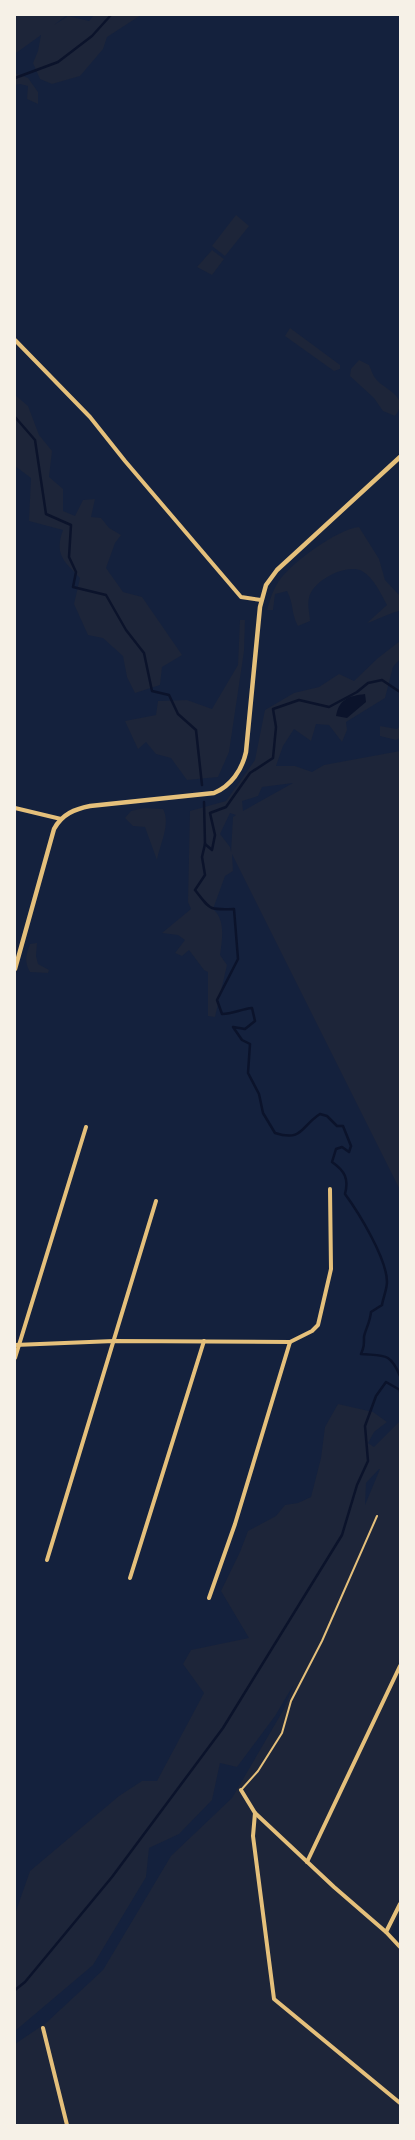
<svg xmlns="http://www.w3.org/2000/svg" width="415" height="2140" font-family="Overpass,sans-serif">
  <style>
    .green { fill: #1d2539; fill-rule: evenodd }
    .water { fill: #0b132b }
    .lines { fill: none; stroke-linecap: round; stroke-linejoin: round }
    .stream { stroke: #0b132b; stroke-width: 2.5 }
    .service { stroke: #e5c07b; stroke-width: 2 }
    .minor { stroke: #e5c07b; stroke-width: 4 }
    .tertiary { stroke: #e5c07b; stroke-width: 4.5 }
  </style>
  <rect width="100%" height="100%" fill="#14213d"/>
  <g class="green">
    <path d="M15,15H67L54,25L68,16L89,21L94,15H141L107,37L103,49L80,76L52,84L40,79L33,63L38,51L41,35L16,53L15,52Z"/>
    <path d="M15,73L28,78L38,92V104L27,99L28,86L20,84L15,85Z"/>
    <path d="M236,215L249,226L225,256L212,246Z"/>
    <path d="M212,250L224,259L212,275L197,267Z"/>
    <path d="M290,328L340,365V369L334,371L285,336Z"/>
    <path d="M359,360L369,365C371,369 373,376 376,379C384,390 411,396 395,416L383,411L374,398L350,376L351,369Z"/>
    <path d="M15,395L28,406L39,435L52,451L49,477L63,489V511L75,516L83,500L95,499L91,517L101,518L109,528L121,535L115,543L106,568L123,592L142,597L182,655L162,667L160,685L135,693L127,677L123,656L103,638L88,635L74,604L80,578C64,561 54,555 63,530L29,521L31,478L15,466Z"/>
    <path d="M359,527L379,559L385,580L400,596V611C394,611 375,621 367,623L387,605C381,594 374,578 362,571C346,563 312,581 309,598C307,605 310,615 310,621L298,626C291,614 294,604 287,591L275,594L273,610H267C270,599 274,587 281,578C296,560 336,530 359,527Z"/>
    <path d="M240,620H245L244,651L229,752L218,777L187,780L171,758L156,754L146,742L138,749L125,721L156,715L158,701L187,700L212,709L238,665Z"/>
    <path d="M400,641V659L393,667L385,698L346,722L347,730L342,742L329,725L316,724L311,741L294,729L283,746L276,766H295L312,772L324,765L400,751V1190L232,854L233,871L225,876L213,909C226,920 222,940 220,955L227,965L215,1017L208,1016V972L204,970L189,950L182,956L175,953L185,940L178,935L162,933L191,909L188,902L190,811L226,801L255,760L265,710L294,693L319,687L339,674L354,681L378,658ZM293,783L243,811L242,801L258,796L262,787ZM230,813L236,815L233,817L231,852L230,847L220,834Z"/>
    <path d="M380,726L397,729L400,726V738L396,740L380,736Z"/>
    <path d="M144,808L163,809C171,824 160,844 157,860L145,827L133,826L125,818L131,811Z"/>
    <path d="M37,943L36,956L38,964L49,970L48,973L30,972C24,962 26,954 30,944Z"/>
    <path d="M338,1404L373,1412L387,1422L374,1432L368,1443L374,1447L400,1421V1913L391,1933L400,1943V2125H15V2044L46,2023L103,1970L171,1856L232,1798L284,1709L294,1684L275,1716L237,1767L220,1763L212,1800L179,1834L149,1848L146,1877L93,1965L15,2031V1914L30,1871L119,1796L142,1781H157L204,1693L183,1664L191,1650L249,1638L221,1591L240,1552L248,1531L276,1516L285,1505L298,1503L311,1497L321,1458L325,1427ZM379,1469H380L365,1505L366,1483Z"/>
  </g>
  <path class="water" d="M365,694L366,702L347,718L336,716C339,699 349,696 365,694Z"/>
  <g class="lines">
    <g class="stream">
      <path d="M15,78L58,62L92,36L111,15"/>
      <path d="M15,417L35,440L46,514L71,525L69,557L76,572L73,587L106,595L126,630L144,653L152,691L169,695L178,714L196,730L202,785"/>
      <path d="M204,802L205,844L202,857L205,875L195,890C211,910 208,910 234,909L238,959L217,1000L222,1014C233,1014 241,1009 252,1008L255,1021L245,1029L233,1027L242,1040L250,1044L248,1073L259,1094L263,1113L275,1133C303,1142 301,1126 320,1114L327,1116L337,1126H343L351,1146L349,1152L342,1147L336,1149L332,1162C345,1171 349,1179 345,1194C359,1213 387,1259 387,1282C387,1289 383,1298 382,1305L371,1312C370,1323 365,1330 364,1337C364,1345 364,1347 361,1354C384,1356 390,1352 400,1376"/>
      <path d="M205,844L212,850L215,835L210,813L226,807L250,773L273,758L276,727L273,709L299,700L329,707L357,692L368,683L382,680L400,692"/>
      <path d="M15,1990L25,1982L112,1877L223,1728L342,1535L357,1485L368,1461L365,1426L376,1396L386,1382L400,1390V1392"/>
    </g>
    <path class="service" d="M241,1790L258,1771L282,1733L291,1701L322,1641L377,1516"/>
    <g class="minor">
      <path d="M15,340L90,417L125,461L241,597L261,600"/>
      <path d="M15,808L61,819"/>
      <path d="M15,1345L114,1341L290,1342L312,1331L318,1325L331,1269L330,1189"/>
      <path d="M15,1358L86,1127"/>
      <path d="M47,1560L156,1201"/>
      <path d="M130,1578L204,1341"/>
      <path d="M209,1598L235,1524L290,1342"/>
      <path d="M241,1790L255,1813L334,1887L386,1932L400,1947"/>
      <path d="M255,1813L253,1836L274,1999L400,2103"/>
      <path d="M307,1862L400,1666"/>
      <path d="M386,1932L400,1904"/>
      <path d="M43,2028L67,2125"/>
    </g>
    <path class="tertiary" d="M15,969L54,829C62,814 75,809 90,806L214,793C231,786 242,770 246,752L260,607L266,585L277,570L400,457"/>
  </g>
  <rect width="415" height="2140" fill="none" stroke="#f6f1e7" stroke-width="32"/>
</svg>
